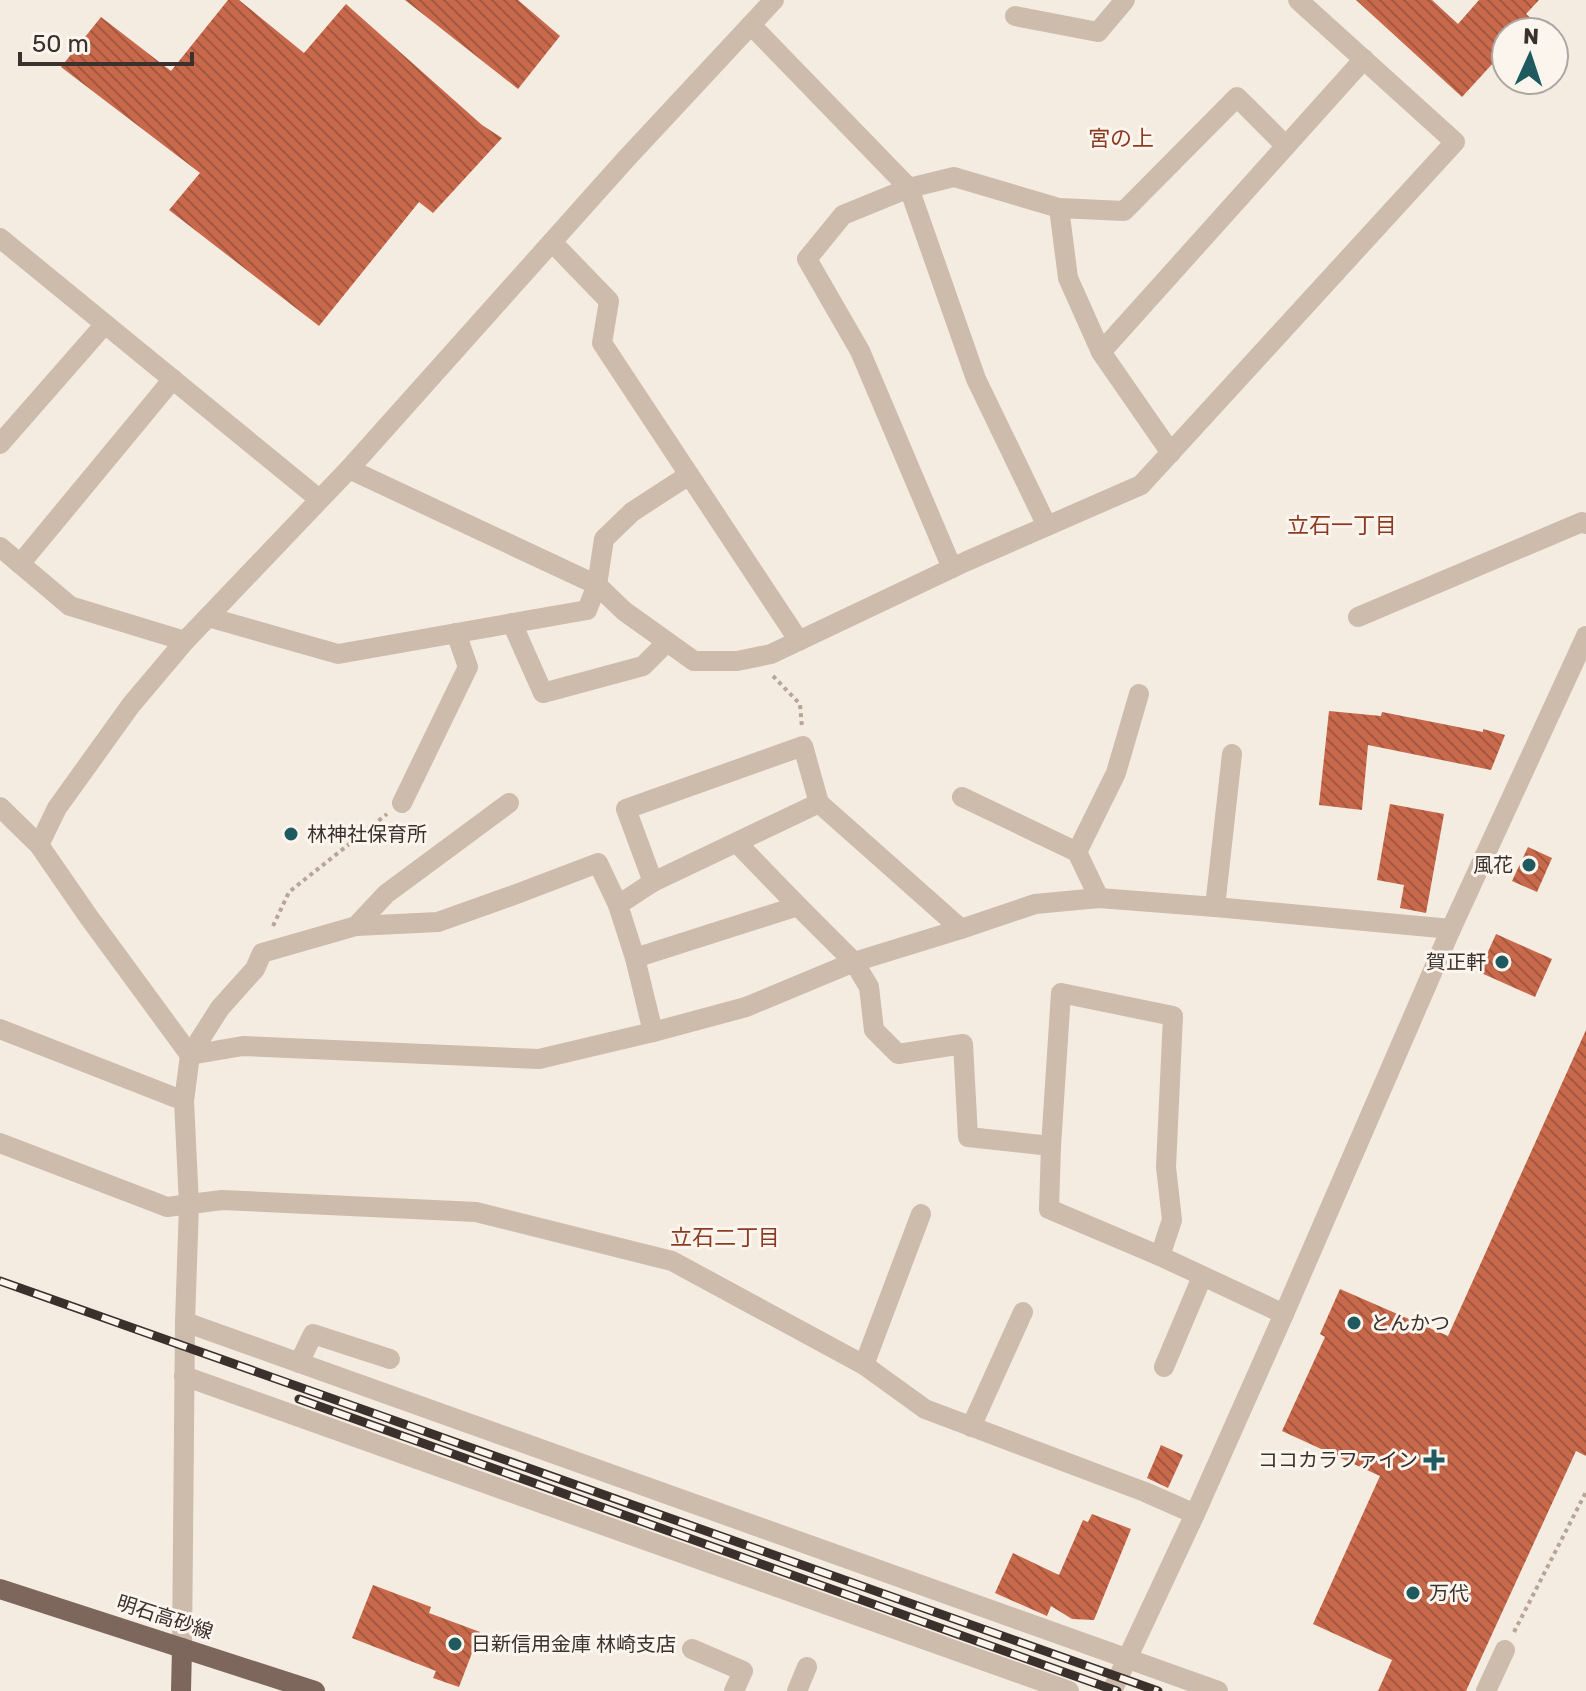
<svg xmlns="http://www.w3.org/2000/svg" width="1586" height="1691" font-family="Rubik,'Noto Sans JP',sans-serif">
  <style>
    .building { fill: url(#building-back-hatch) }
    .lines { fill: none; stroke-linecap: round; stroke-linejoin: round }
    .path { stroke: #b9a596; stroke-width: 4; stroke-dasharray: 4 4; stroke-linecap: butt }
    .minor { stroke: #cdbbac; stroke-width: 20 }
    .major { stroke: #7d675c; stroke-width: 20 }
    .rail-casing { stroke: #3b302b; stroke-width: 9 }
    .rail { stroke: #fbf5ee; stroke-width: 6; stroke-dasharray: 18; stroke-linecap: butt }
    .poi-dot { fill: #1f5a5e; stroke: #fbf5ee; stroke-width: 3 }
    .labels { text-anchor: middle; stroke-width: 6; stroke-linejoin: round; paint-order: stroke }
    .poi-label { font-size: 20px; fill: #3b302b; stroke: #fbf5ee; text-anchor: start }
    .street-label { font-size: 20px; fill: #3b302b; stroke: #fbf5ee }
    .neighbourhood-label { font-size: 22px; fill: #8c3b22; stroke: #fbf5ee }
  </style>
  <defs>
    <pattern id="building-back-hatch" width="6" height="6" patternUnits="userSpaceOnUse" patternTransform="scale(2)"><rect width="6" height="6" fill="#c8694b"/><path d="M-1 5l2 2M0 0l6 6M5-1l2 2" fill="none" stroke="#a4573f"/></pattern>
  </defs>
  <rect width="100%" height="100%" fill="#f4ebe1"/>
  <g class="building">
    <path d="M228,0H239L304,53L346,4L482,125L502,138L433,213L419,202L319,326L169,210L200,173L61,67L101,17L171,71Z"/>
    <path d="M405,0H518L560,36L518,89Z"/>
    <path d="M1356,0H1432L1458,24L1479,0H1539L1526,14L1533,20L1522,32H1506V49L1462,97Z"/>
    <path d="M1329,711L1381,716L1382,712L1483,732V729L1505,735L1491,770L1368,745L1362,810L1319,805Z"/>
    <path d="M1390,804L1444,814L1426,913L1400,908L1404,885L1377,880Z"/>
    <path d="M1528,847L1552,858L1537,892L1512,881Z"/>
    <path d="M1496,934L1552,959L1535,997L1479,972Z"/>
    <path d="M1586,1030V1456L1576,1451L1466,1691H1378L1392,1660L1313,1624L1380,1476L1282,1431L1325,1337L1320,1334L1340,1289L1448,1336Z"/>
    <path d="M1161,1445L1183,1455L1168,1488L1147,1478Z"/>
    <path d="M1092,1514L1131,1529L1094,1620L1072,1619L1051,1606L1047,1616L995,1593L1013,1553L1059,1575L1083,1520L1088,1522Z"/>
    <path d="M373,1585L431,1607L429,1613L480,1632L459,1687L433,1678L436,1671L352,1638Z"/>
  </g>
  <g class="lines">
    <g class="path">
      <path d="M773,676L800,704L802,728"/>
      <path d="M273,926L289,892L387,814"/>
      <path d="M1514,1632L1586,1492"/>
    </g>
    <g class="minor">
      <path d="M1015,16L1098,32L1125,0"/>
      <path d="M751,25L909,188L976,379L1047,526"/>
      <path d="M1059,208L1068,278L1101,352L1171,453"/>
      <path d="M0,238L319,499"/>
      <path d="M552,242L609,301L602,343L799,641"/>
      <path d="M1101,352L1364,59"/>
      <path d="M0,444L105,324"/>
      <path d="M349,469L597,585L624,611L694,661H737L771,654L967,561L1141,485L1455,142L1298,0"/>
      <path d="M0,547L70,606L185,641"/>
      <path d="M20,564L173,379"/>
      <path d="M952,568L860,351L807,259L843,215L909,188L954,177L1059,208L1124,211L1237,97L1286,146"/>
      <path d="M208,617L338,654L587,610L597,585L604,539L632,512L689,475"/>
      <path d="M1358,617L1582,522L1586,524"/>
      <path d="M512,623L543,693L643,666L667,642"/>
      <path d="M962,797L1077,852L1099,898"/>
      <path d="M402,803L468,667L456,633"/>
      <path d="M0,807L39,845L88,916L190,1055"/>
      <path d="M737,843L798,906L854,962L869,987L874,1030L898,1054L963,1044L968,1137L1051,1146L1049,1209L1160,1256L1284,1314"/>
      <path d="M39,845L57,808L131,705L185,641L349,469L626,159L774,0"/>
      <path d="M1077,852L1116,773L1139,694"/>
      <path d="M653,882L626,809L803,746L819,803"/>
      <path d="M1215,907L1232,754"/>
      <path d="M356,926L438,922L511,896L598,863L618,905"/>
      <path d="M635,958L798,906"/>
      <path d="M0,1029L184,1101"/>
      <path d="M653,1032L635,958L618,905L653,882L819,803L961,929"/>
      <path d="M190,1055L243,1046L539,1059L653,1032L746,1007L854,962L961,929L1035,904L1099,898L1215,907L1451,929"/>
      <path d="M0,1143L167,1207L222,1200L476,1212L672,1261L864,1365L925,1409L1145,1492L1195,1514"/>
      <path d="M1051,1146L1061,993L1173,1016L1166,1167L1172,1220L1160,1256"/>
      <path d="M185,1322L1218,1691"/>
      <path d="M299,1363L313,1334L390,1359"/>
      <path d="M864,1365L921,1214"/>
      <path d="M1164,1367L1202,1277"/>
      <path d="M184,1376L1069,1691"/>
      <path d="M971,1427L1023,1312"/>
      <path d="M182,1648L185,1322L189,1205L184,1101L190,1055L220,1008L255,969L262,953L356,926L386,894L509,803"/>
      <path d="M692,1649L743,1671L734,1691"/>
      <path d="M797,1691L807,1667"/>
      <path d="M1112,1691L1195,1514L1284,1314L1451,929L1586,636"/>
      <path d="M1486,1691L1505,1650"/>
    </g>
    <g class="major">
      <path d="M0,1589L315,1691"/>
      <path d="M181,1691L182,1648"/>
    </g>
    <g class="rail-casing">
      <g id="rail">
        <path d="M0,1281L1158,1691"/>
        <path d="M299,1399L1117,1691"/>
      </g>
    </g>
    <use href="#rail" class="rail"/>
  </g>
  <g class="poi-dot">
    <circle cx="291" cy="834" r="8"/>
    <circle cx="1529" cy="865" r="8"/>
    <circle cx="1502" cy="962" r="8"/>
    <circle cx="1354" cy="1323" r="8"/>
    <path d="M1430 1448h8v8h8v8h-8v8h-8v-8h-8v-8h8z"/>
    <circle cx="1413" cy="1593" r="8"/>
    <circle cx="455" cy="1644" r="8"/>
  </g>
  <g class="labels">
    <g class="poi-label">
      <text x="307" y="841">林神社保育所</text>
      <text x="1513" y="872" text-anchor="end">風花</text>
      <text x="1486" y="969" text-anchor="end">賀正軒</text>
      <text x="1370" y="1330">とんかつ</text>
      <text x="1418" y="1467" text-anchor="end">ココカラファイン</text>
      <text x="1429" y="1600">万代</text>
      <text x="471" y="1651">日新信用金庫 林崎支店</text>
    </g>
    <g class="street-label">
      <text transform="translate(165 1617) rotate(18)" y="7">明石高砂線</text>
    </g>
    <g class="neighbourhood-label">
      <text x="1121" y="146">宮の上</text>
      <text x="1342" y="533">立石一丁目</text>
      <text x="725" y="1245">立石二丁目</text>
    </g>
  </g>
  <g transform="translate(1530 56) rotate(3)"><circle r="38" fill="#fbf5ee" stroke="#aea6a0" stroke-width="2"/>
  <path d="M0-6L14 30L0 20L-14 30Z" fill="#1f5a5e"/>
  <text y="-12" font-size="22" font-weight="bold" text-anchor="middle" fill="#3b302b">N</text>
  </g>
  <path d="M20 52v12h172v-12" fill="none" stroke="#3b302b" stroke-width="4"/>
  <text x="32" y="52" font-size="24" fill="#3b302b" stroke="#fbf5ee" stroke-width="6" paint-order="stroke">50 m</text>
</svg>
